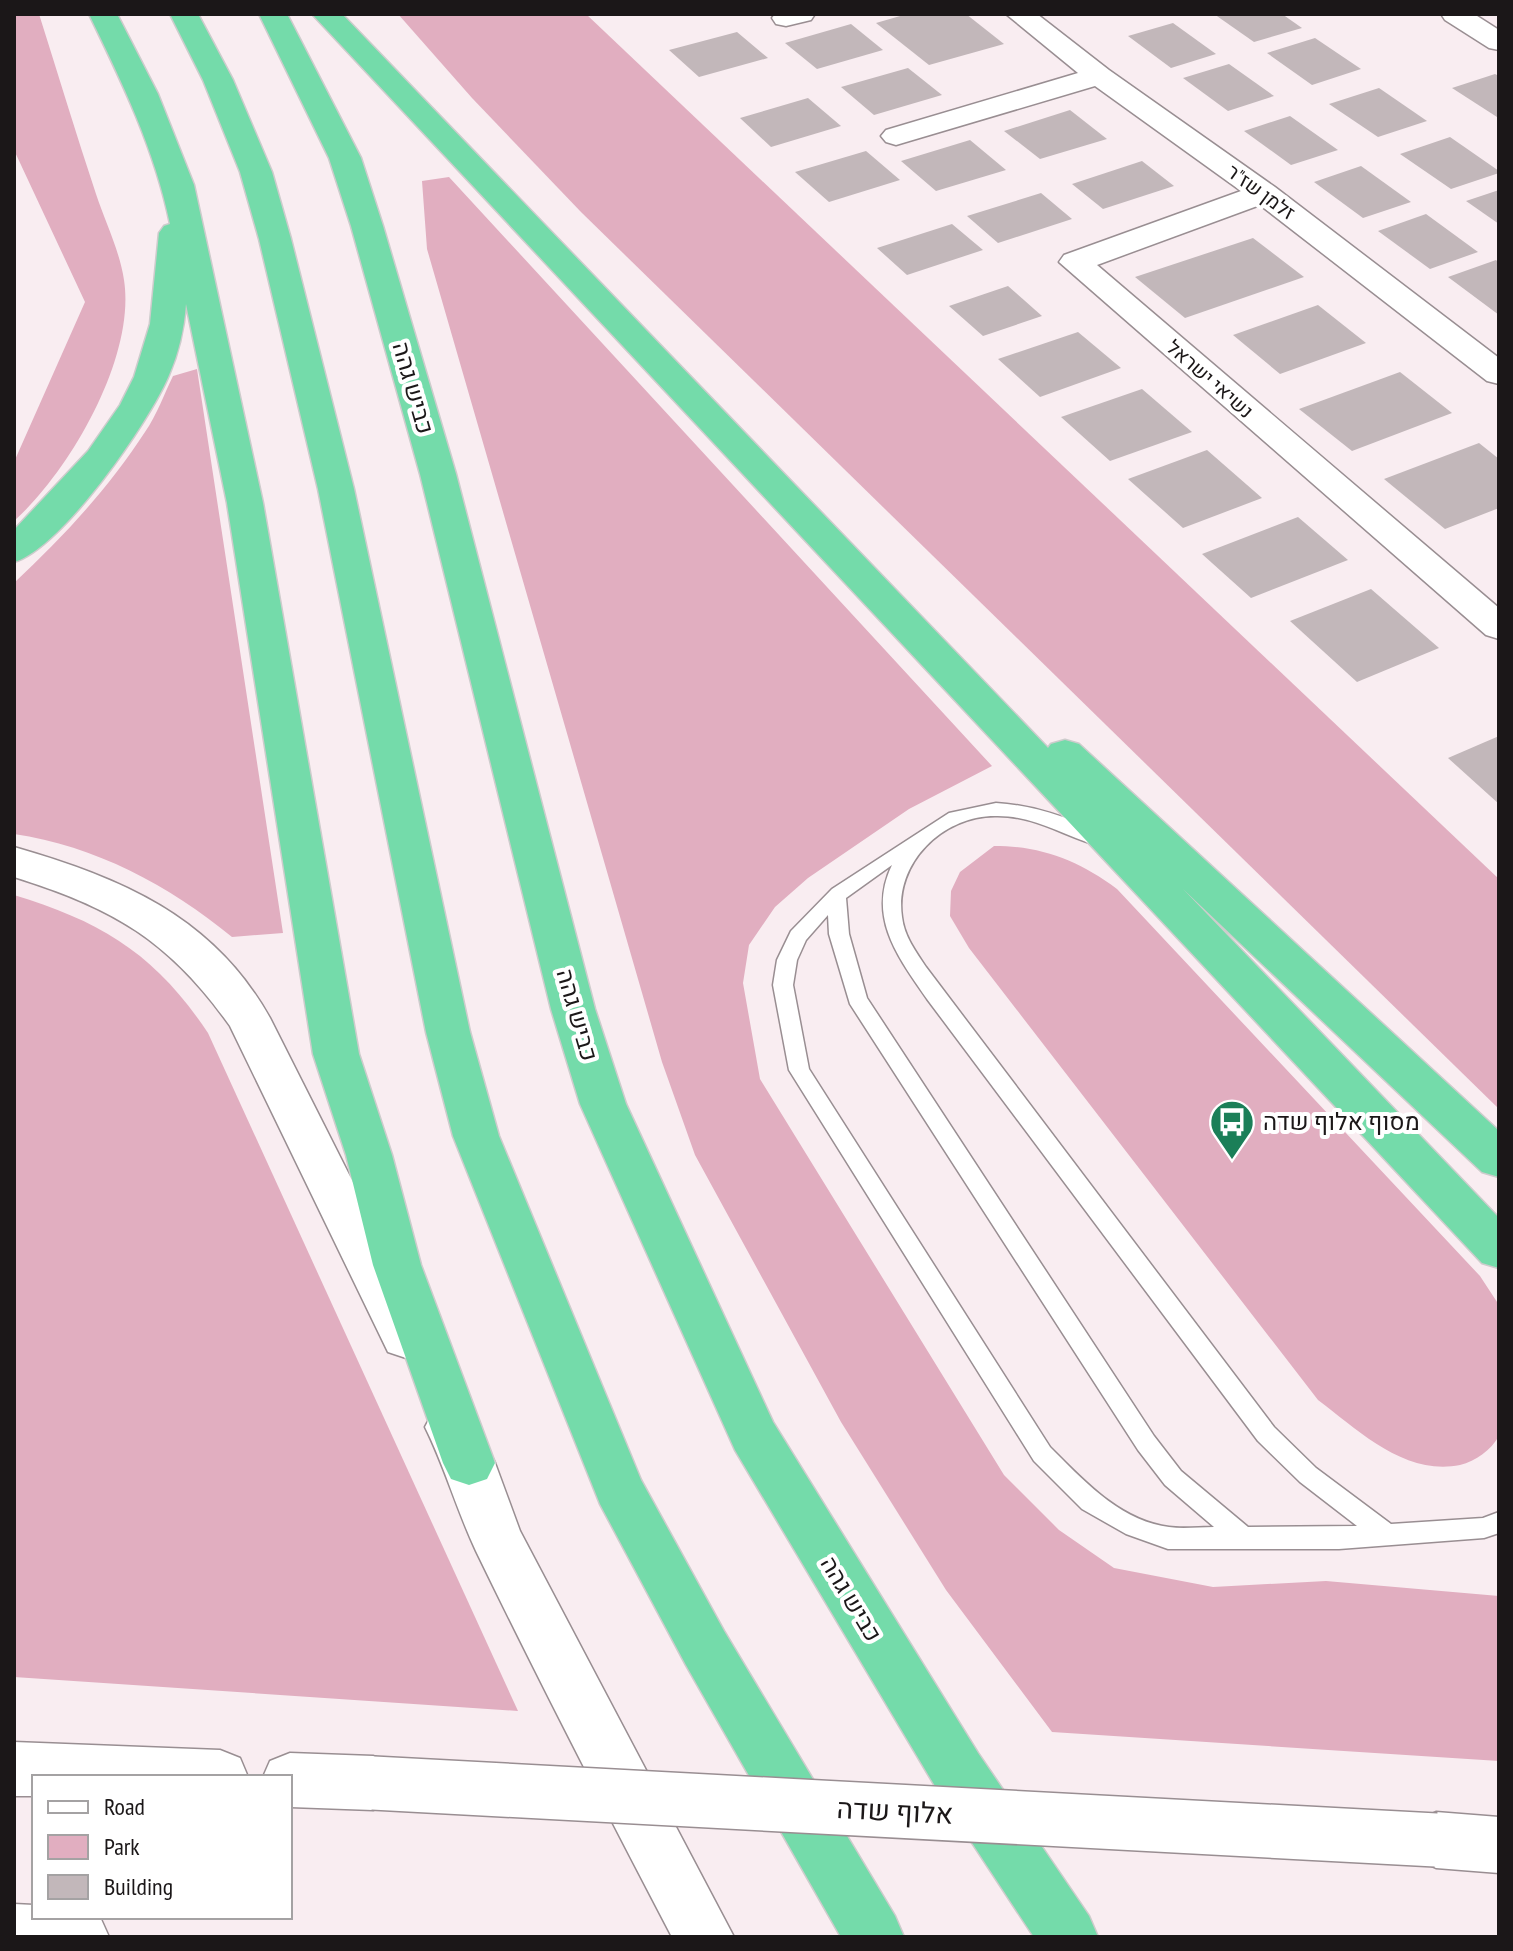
<svg xmlns="http://www.w3.org/2000/svg" width="1513" height="1951" font-family="'PT Sans Narrow',Heebo,sans-serif">
  <style>
    .green { fill: #e1aec0 }
    .building { fill: #c2b7ba }
    .lines { fill: none; stroke-linecap: round; stroke-linejoin: round }
    .lane-casing { stroke: #998e92; stroke-width: 3 }
    .street-casing { stroke: #998e92; stroke-width: 3 }
    .secondary-casing { stroke: #998e92; stroke-width: 3 }
    .highway-casing { stroke: #cdcccc; stroke-width: 3 }
    .lane { fill: #fff; fill-rule: evenodd }
    .street { fill: #fff; fill-rule: evenodd }
    .secondary { fill: #fff; fill-rule: evenodd }
    .highway { fill: #74dbaa; fill-rule: evenodd }
    .secondary-bridge-casing { stroke: #998e92; stroke-width: 56; stroke-linecap: butt }
    .secondary-bridge { stroke: #fff; stroke-width: 53 }
    .labels { text-anchor: middle; stroke-width: 8; stroke-linejoin: round; paint-order: stroke }
    .far-street-label { font-size: 20px; fill: #1b1718; stroke: #fff }
    .street-label { font-size: 24px; fill: #1b1718; stroke: #fff }
    .poi-label { font-size: 24px; fill: #1b1718; stroke: #fff; text-anchor: start }
    .near-street-label { font-size: 28px; fill: #1b1718; stroke: #fff }
  </style>
  <rect width="100%" height="100%" fill="#f9edf1"/>
  <g class="green">
    <path d="M14,14H39C58,74 76,134 96,194C105,221 120,252 124,280C136,357 70,471 14,521V462L85,302L14,150Z"/>
    <path d="M398,14H586L1499,879V1109L581,212L472,98Z"/>
    <path d="M449,177L992,766L909,809L808,878L775,907L749,945L743,983L760,1079L1004,1475L1059,1530L1114,1568L1213,1587L1326,1581L1499,1596V1761L1052,1732L946,1590L841,1422L695,1155L662,1062L427,249L422,181Z"/>
    <path d="M197,369L283,933L232,937C169,885 95,846 14,834V583C63,537 108,489 145,432C157,415 164,394 173,376Z"/>
    <path d="M994,846C1042,846 1079,861 1117,889L1480,1276L1499,1305V1436C1491,1450 1476,1461 1460,1465C1405,1476 1359,1431 1318,1400L969,948L950,916L951,891L960,872Z"/>
    <path d="M14,895C103,922 156,955 208,1033L518,1711L14,1677Z"/>
  </g>
  <g class="building">
    <path d="M907,14H966L1004,44L929,65L876,23Z"/>
    <path d="M1214,14H1282L1302,28L1254,42Z"/>
    <path d="M1173,23L1216,54L1171,68L1128,36Z"/>
    <path d="M851,24L883,50L817,69L785,43Z"/>
    <path d="M737,32L768,58L699,77L669,50Z"/>
    <path d="M1315,38L1361,69L1312,85L1267,53Z"/>
    <path d="M1229,64L1274,96L1228,111L1183,78Z"/>
    <path d="M908,68L942,95L874,115L841,87Z"/>
    <path d="M1495,74L1499,76L1497,117L1452,88Z"/>
    <path d="M1379,88L1427,121L1378,137L1329,104Z"/>
    <path d="M808,98L841,126L771,147L740,118Z"/>
    <path d="M1070,110L1107,139L1040,159L1004,131Z"/>
    <path d="M1290,116L1338,150L1291,165L1244,131Z"/>
    <path d="M1450,137L1499,171V173L1451,189L1400,154Z"/>
    <path d="M970,140L1006,170L936,191L901,161Z"/>
    <path d="M866,151L900,180L829,202L795,172Z"/>
    <path d="M1142,161L1174,186L1103,209L1072,184Z"/>
    <path d="M1361,166L1411,202L1363,218L1314,182Z"/>
    <path d="M1499,190V224L1466,201Z"/>
    <path d="M1041,193L1072,219L998,243L967,216Z"/>
    <path d="M1426,214L1478,252L1430,269L1378,231Z"/>
    <path d="M952,224L983,250L907,275L877,248Z"/>
    <path d="M1253,238L1304,277L1185,318L1135,277Z"/>
    <path d="M1496,260L1499,263V315L1448,277Z"/>
    <path d="M1008,286L1042,316L983,336L949,306Z"/>
    <path d="M1318,305L1366,343L1280,374L1233,335Z"/>
    <path d="M1078,332L1121,368L1040,397L998,359Z"/>
    <path d="M1400,372L1452,413L1352,451L1299,409Z"/>
    <path d="M1142,389L1192,432L1110,461L1061,417Z"/>
    <path d="M1479,443L1499,459V508L1445,529L1384,479Z"/>
    <path d="M1207,450L1262,498L1183,528L1128,479Z"/>
    <path d="M1298,517L1348,560L1251,598L1202,554Z"/>
    <path d="M1371,589L1439,648L1357,682L1290,621Z"/>
    <path d="M1499,736V804L1448,758Z"/>
  </g>
  <g class="lines">
    <g class="lane-casing">
      <path id="lane" d="M996,803C1034,805 1068,818 1103,833L1106,838L1096,845C1062,835 1033,815 995,816C943,816 894,863 902,917C904,936 916,952 926,967L1274,1427L1316,1468L1391,1524L1483,1518L1499,1512V1533L1484,1538L1339,1549H1168L1126,1534L1082,1509L1034,1461L789,1070L773,985L777,960L791,931L832,889L949,813ZM892,865C867,917 898,957 927,999L1258,1441L1300,1482L1357,1526L1248,1527L1181,1471L1154,1436L867,998L849,934L846,898ZM828,915L829,934L850,1004L1138,1450L1165,1485L1214,1527C1199,1527 1183,1529 1169,1527C1120,1521 1083,1480 1050,1447L809,1069L793,985L797,960L806,940Z"/>
    </g>
    <g class="street-casing">
      <g id="street">
        <path d="M775,14H815L811,20L786,26L776,24L772,18Z"/>
        <path d="M1006,14H1037L1109,70L1275,187L1499,358V384L1487,381L1260,205L1097,265L1499,608V639L1486,635L1059,262L1064,255L1241,191L1095,86L906,142L896,145L886,142L881,136L886,130L1078,73Z"/>
        <path d="M1441,14H1474L1499,30V50L1489,48L1445,20Z"/>
      </g>
    </g>
    <g class="secondary-casing">
      <g id="secondary">
        <path d="M14,847C121,878 213,916 270,1018L431,1337L424,1352L406,1358L388,1352L230,1026C169,940 113,908 14,877Z"/>
        <path d="M451,1405L469,1412L495,1463L520,1531L734,1937H672C605,1809 539,1681 476,1551C457,1511 445,1467 425,1427L433,1412Z"/>
        <path d="M14,1742L220,1750L240,1758L248,1777H34V1796H14Z"/>
        <path d="M290,1753L373,1756L393,1764L401,1783L393,1802L373,1810L290,1807V1777H263L270,1761Z"/>
        <path d="M1436,1812L1499,1817V1873L1436,1868L1416,1859L1407,1840L1416,1821Z"/>
        <path d="M14,1904L34,1905V1917H100L109,1937H14Z"/>
      </g>
    </g>
    <g class="highway-casing">
      <g id="highway">
        <path d="M89,14H117L158,94L194,185L263,503L359,1054L392,1155L421,1265L495,1463L487,1479L469,1485L451,1479L443,1463L373,1265L346,1155L313,1054L227,503L186,304C184,329 179,352 169,375C150,421 61,549 14,562V530L88,451L120,405L134,377L150,324L159,233L164,226L170,224C155,150 122,82 89,14Z"/>
        <path d="M170,14H198L233,80L272,172L291,239L354,489L470,1032L499,1136L641,1480L724,1631L895,1916L904,1937H841L686,1665L600,1504L453,1136L426,1032L318,489L259,239L240,172L203,80Z"/>
        <path d="M259,14H287L361,158L383,226L456,474L595,1009L626,1104L773,1422L978,1753L1089,1916L1098,1937H1034L938,1791L735,1450L580,1104L551,1009L420,474L351,226L329,158Z"/>
        <path d="M312,14H342L1048,748L1051,744L1065,740L1079,744L1499,1131V1177L1482,1172L1183,889L1499,1218V1268L1482,1263Z"/>
      </g>
    </g>
    <use href="#lane" class="lane"/>
    <use href="#street" class="street"/>
    <use href="#secondary" class="secondary"/>
    <use href="#highway" class="highway"/>
    <g class="secondary-bridge-casing">
      <path id="secondary-bridge" d="M373,1783L1436,1840"/>
    </g>
    <use href="#secondary-bridge" class="secondary-bridge"/>
  </g>
  <defs>
    <g id="bus-pin" transform="scale(2.3)"><path d="M0 17L-7.5 6A9.5 9.5 0 1 1 7.5 6Z" fill="#1b7f58" stroke="#fff"/><path d="M-5-6H5V4H4V6H2V4H-2V6H-4V4H-5ZM-3.5-4V0h7V-4ZM-3.5 1.2v1.5H-2V1.2ZM2 1.2v1.5H3.5V1.2Z" fill="#fff"/></g>
  </defs>
  <g fill-rule="evenodd">
    <use href="#bus-pin" x="1232" y="1122"/>
  </g>
  <g class="labels">
    <g class="far-street-label">
      <text transform="translate(1261 192) rotate(36)" y="7">זלמן שז"ר</text>
      <text transform="translate(1210 379) rotate(41)" y="7">נשיאי ישראל</text>
    </g>
    <g class="street-label">
      <text transform="translate(413 388) rotate(74)" y="8">כביש גהה</text>
      <text transform="translate(577 1015) rotate(74)" y="8">כביש גהה</text>
      <text transform="translate(851 1599) rotate(59)" y="8">כביש גהה</text>
    </g>
    <g class="poi-label">
      <text x="1263" y="1130">מסוף אלוף שדה</text>
    </g>
    <g class="near-street-label">
      <text transform="translate(895 1811) rotate(3)" y="10">אלוף שדה</text>
    </g>
  </g>
  <rect width="1513" height="1951" fill="none" stroke="#1b1718" stroke-width="32"/>
  <rect x="32" y="1775" width="260" height="144" fill="#ffffff" stroke="#a4a2a3" stroke-width="2"/>
  <rect x="48" y="1801" width="40" height="12" fill="#ffffff" stroke="#a4a2a3" stroke-width="2"/>
  <text x="104" y="1815" font-size="24" fill="#1b1718">Road</text>
  <rect x="48" y="1835" width="40" height="24" fill="#e1aec0" stroke="#a4a2a3" stroke-width="2"/>
  <text x="104" y="1855" font-size="24" fill="#1b1718">Park</text>
  <rect x="48" y="1875" width="40" height="24" fill="#c2b7ba" stroke="#a4a2a3" stroke-width="2"/>
  <text x="104" y="1895" font-size="24" fill="#1b1718">Building</text>
</svg>
